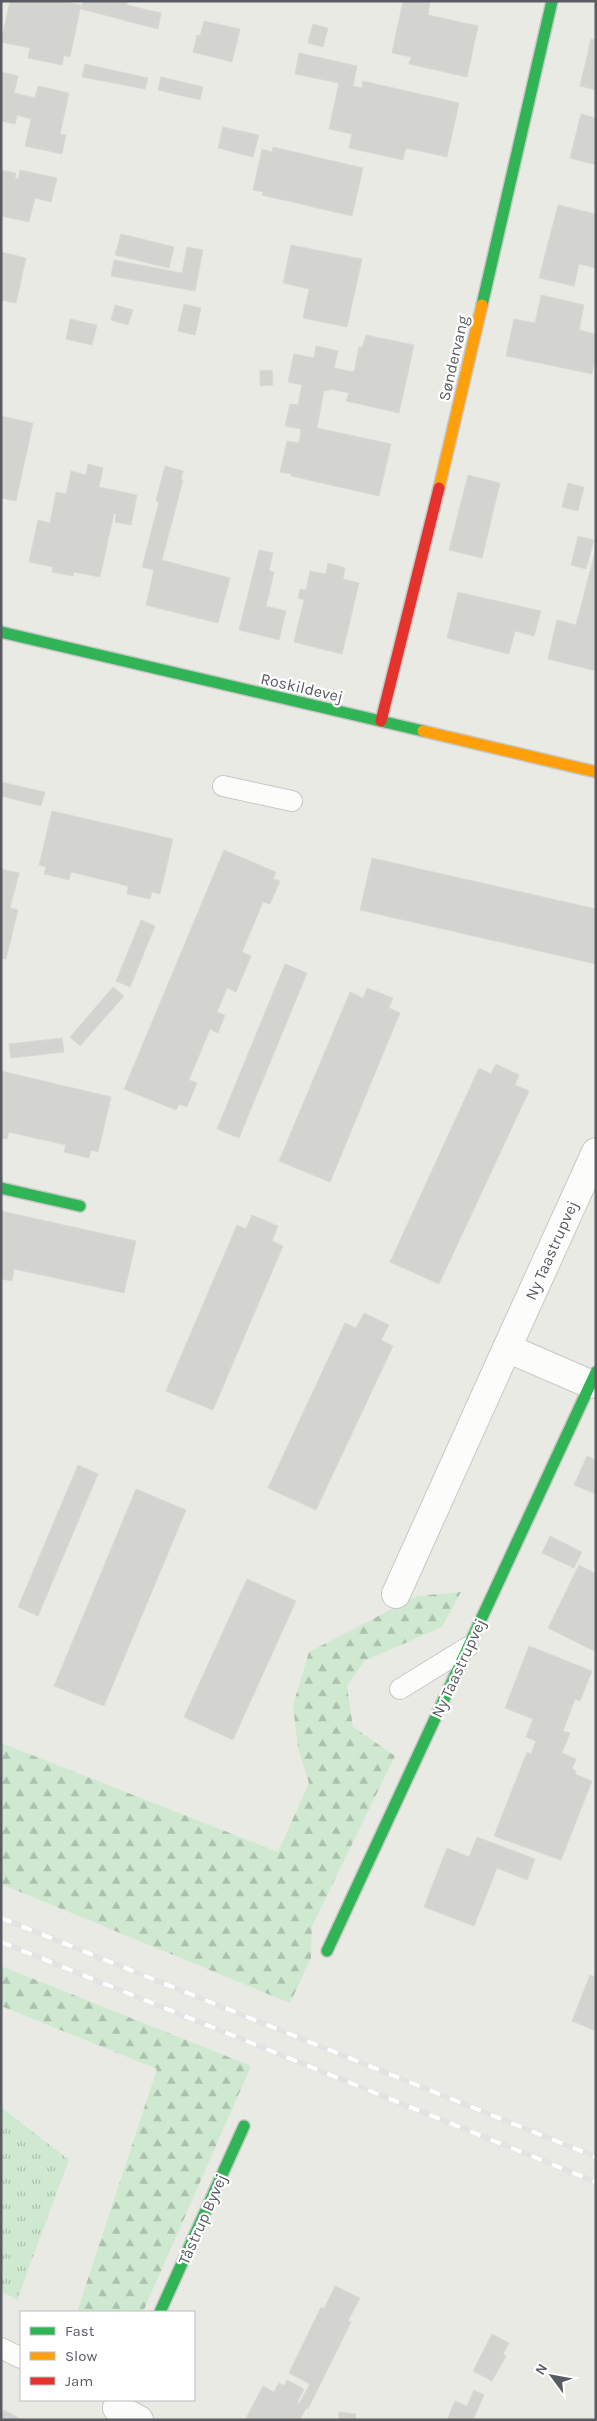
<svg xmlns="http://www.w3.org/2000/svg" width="597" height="2421" font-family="Karla,sans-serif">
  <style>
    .grass { fill: url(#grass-tufts) }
    .forest { fill: url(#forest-firs) }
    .building { fill: #d3d3cf; stroke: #dad9d3 }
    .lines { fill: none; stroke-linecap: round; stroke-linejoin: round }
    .lane-casing { stroke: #c7c7c6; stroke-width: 22 }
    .street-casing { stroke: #c7c7c6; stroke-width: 30 }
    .fast-casing { stroke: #c7c7c7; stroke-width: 14 }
    .slow-casing { stroke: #c7c7c7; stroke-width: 14 }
    .jam-casing { stroke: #c7c7c7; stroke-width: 14 }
    .lane { stroke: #fcfcfb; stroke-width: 20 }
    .street { stroke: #fcfcfb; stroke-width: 28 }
    .fast { stroke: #30b455; stroke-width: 11 }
    .slow { stroke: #ff9f0a; stroke-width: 11 }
    .jam { stroke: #e5322d; stroke-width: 11 }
    .rail-casing { stroke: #e3e3e2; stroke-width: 5.5 }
    .rail { stroke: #fff; stroke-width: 4; stroke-dasharray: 11; stroke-linecap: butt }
    .labels { text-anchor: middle; stroke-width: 4.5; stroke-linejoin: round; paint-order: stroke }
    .street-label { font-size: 16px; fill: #595b63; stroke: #fff }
  </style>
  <defs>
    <pattern id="grass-tufts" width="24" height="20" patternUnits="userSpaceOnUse" patternTransform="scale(1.25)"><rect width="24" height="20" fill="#cfe9d1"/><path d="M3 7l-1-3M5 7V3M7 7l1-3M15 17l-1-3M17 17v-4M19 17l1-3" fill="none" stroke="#abc0ad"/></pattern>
    <pattern id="forest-firs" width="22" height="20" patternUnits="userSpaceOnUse" patternTransform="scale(1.25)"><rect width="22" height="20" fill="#cfe9d1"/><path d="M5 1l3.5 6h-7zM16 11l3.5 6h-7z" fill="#abc0ad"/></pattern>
  </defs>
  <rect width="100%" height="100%" fill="#eaeae4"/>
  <path class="grass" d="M1,2107L69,2160L17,2300L1,2292Z"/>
  <g class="forest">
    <path d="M461,1592L442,1627L364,1661L347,1686L353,1727L395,1756L312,1926L311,1958L290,2003L1,1884V1743L278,1852L309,1783L298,1748L293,1705L309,1652L417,1596Z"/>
    <path d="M1,1966L251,2066L143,2312H77L157,2069L1,2006Z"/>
  </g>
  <g class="building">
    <path d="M10,1H62L81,5L70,57L64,55L62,65L28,58L30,48L1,42Z"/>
    <path d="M83,1H127V5L161,13L158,29L81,9Z"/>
    <path d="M403,1H430L428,15L478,26L467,77L409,64L411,57L392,53Z"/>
    <path d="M204,21L240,29L232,62L193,52L197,35L200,36Z"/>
    <path d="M313,24L328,28L323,47L308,43Z"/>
    <path d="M591,39L596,40V90L580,86Z"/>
    <path d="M299,53L357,66L353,86L362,88L363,81L459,103L447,157L406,148L403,160L349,148L352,134L329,129L339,83L295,74Z"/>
    <path d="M85,64L148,78L145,89L82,77Z"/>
    <path d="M1,72L18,76L14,93L35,98L38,86L69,93L60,134L66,135L62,154L25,146L31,119L17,115L15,124L1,121Z"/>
    <path d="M161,77L203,87L200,100L158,90Z"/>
    <path d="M581,114L596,118V165L570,158Z"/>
    <path d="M223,127L259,135L253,157L218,148Z"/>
    <path d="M273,147L363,168L352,216L262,195L263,192L253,190L262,149L272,152Z"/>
    <path d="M1,170L16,173L15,178L18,179L20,170L57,178L51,202L35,198L29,222L1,216Z"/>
    <path d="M558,205L596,214V268L579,264L574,286L539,278Z"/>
    <path d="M121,234L174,247L169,268L115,255Z"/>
    <path d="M291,245L362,259L347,327L303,318L309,289L283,283Z"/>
    <path d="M187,247L203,250L195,291L111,276L114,260L182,273Z"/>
    <path d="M1,252L26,258L16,303L1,300Z"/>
    <path d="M541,295L584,305L579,330L596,334V355L592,374L506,356L514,319L535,323Z"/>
    <path d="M184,304L201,308L195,335L178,331Z"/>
    <path d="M115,305L133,310L128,325L111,320Z"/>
    <path d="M70,319L97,325L92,345L66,339Z"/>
    <path d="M366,335L414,345L399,413L346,401L349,393L330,389L329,391L324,390L317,428L391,444L379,496L291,476V474L280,472L287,441L299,443L301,429L285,426L290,404L298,405L302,385L288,382L294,354L314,358L316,346L338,351L334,368L354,372L359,347L362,348Z"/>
    <path d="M272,370L273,385L260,386V371Z"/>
    <path d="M1,416L33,423L16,501L1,498Z"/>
    <path d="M88,464L103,468L99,487L137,495L131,525L115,522L116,514L114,513L100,577L74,572L73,576L52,572L53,567L29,562L38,520L50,523L56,492L66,494L71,471L86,475Z"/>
    <path d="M165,466L183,471L181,479L183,480L162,560L230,578L218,623L146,605L154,570L142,567L159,502L156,501Z"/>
    <path d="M468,475L500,483L482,558L449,550Z"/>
    <path d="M568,483L584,487L578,511L562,507Z"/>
    <path d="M578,536L594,540L586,569L571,565Z"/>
    <path d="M259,550L273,553L269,571L274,572L266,606L286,611L279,640L239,630Z"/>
    <path d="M595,552H596V671L548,659L557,620L576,625Z"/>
    <path d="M328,563L345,568L343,579L359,583L342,654L294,642L304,600L298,598L300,589L306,590L310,571L326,574Z"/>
    <path d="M458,592L541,611L534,636L515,631L509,654L447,638Z"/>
    <path d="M1,782L45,792L41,806L1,796Z"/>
    <path d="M52,811L173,839L160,894L152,892L150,899L127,894L128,886L71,872L69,880L44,874L46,867L39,865Z"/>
    <path d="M224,850L276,872L273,879L280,881L270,904L263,902L242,952L251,956L236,992L227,988L217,1012L225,1015L218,1033L210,1029L189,1080L197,1083L187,1107L179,1104L176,1110L124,1089Z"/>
    <path d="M372,858L596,909V964L360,910Z"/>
    <path d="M1,869L19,873L10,908L18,910L6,959L1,958Z"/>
    <path d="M141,920L155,926L130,987L116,981Z"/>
    <path d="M285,964L307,973L239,1138L217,1129Z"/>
    <path d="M113,987L124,996L80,1046L70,1037Z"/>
    <path d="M367,988L393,998L389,1008L400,1013L330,1182L279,1161L350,992L363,998Z"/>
    <path d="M62,1038L64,1052L11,1058L9,1044Z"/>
    <path d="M496,1064L519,1075L515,1085L529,1091L439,1284L390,1262L479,1068L491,1074Z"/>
    <path d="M1,1071L111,1097L98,1152L91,1150L89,1158L64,1152L66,1145L9,1132L7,1139L1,1138Z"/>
    <path d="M1,1211L136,1241L124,1293L14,1269L12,1281L1,1279Z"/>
    <path d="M252,1215L278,1226L272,1241L283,1246L213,1410L166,1391L237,1225L246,1229Z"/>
    <path d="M364,1313L389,1325L381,1340L393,1346L316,1510L268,1488L345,1323L356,1328Z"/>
    <path d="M587,1456L596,1460V1494L574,1485Z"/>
    <path d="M78,1465L98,1474L38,1616L18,1607Z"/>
    <path d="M136,1489L186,1510L104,1706L54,1686Z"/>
    <path d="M550,1536L582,1552L574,1568L542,1553Z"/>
    <path d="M579,1565L596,1574V1652L548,1628Z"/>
    <path d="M247,1579L296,1601L233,1740L184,1717Z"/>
    <path d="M529,1646L592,1671L580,1701L575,1699L563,1731L570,1733L562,1753L576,1759L572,1769L576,1771L575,1774L592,1781L561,1860L494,1836L527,1752L531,1754L536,1741L526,1737L533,1719L505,1708Z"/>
    <path d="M477,1837L535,1859L527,1880L497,1868L474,1926L424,1907L447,1848L469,1857Z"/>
    <path d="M590,1975L596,1977V2031L572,2021Z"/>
    <path d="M335,2286L360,2298L348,2321L351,2322L308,2409L306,2408L300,2420H245L263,2386L274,2392L279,2383L284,2386L287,2380L304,2389L297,2403L299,2404L310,2384L289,2373L321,2307L324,2309Z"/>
    <path d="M492,2334L509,2343L503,2354L506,2356L492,2381L473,2371Z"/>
    <path d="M474,2390L484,2395L473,2420H447L455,2401L467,2406Z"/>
    <path d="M4,2410L23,2420H1Z"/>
    <path d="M339,2412L356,2414V2420H338Z"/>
  </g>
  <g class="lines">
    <g class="lane-casing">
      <g id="lane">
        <path d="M223,786L292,801"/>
        <path d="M400,1689L468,1647"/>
        <path d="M1,2348L21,2358"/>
      </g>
    </g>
    <g class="street-casing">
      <g id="street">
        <path d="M590,1384L507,1348L596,1152"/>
        <path d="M396,1594L507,1348"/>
        <path d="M117,2408L139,2420"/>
      </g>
    </g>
    <g class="fast-casing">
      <g id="fast">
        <path d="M482,305L552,1"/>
        <path d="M1,632L423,731"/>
        <path d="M1,1188L80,1206"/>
        <path d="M327,1951L596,1372"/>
        <path d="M160,2312L244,2126"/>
      </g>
    </g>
    <g class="slow-casing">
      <g id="slow">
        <path d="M439,488L482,305"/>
        <path d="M423,731L596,772"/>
      </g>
    </g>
    <g class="jam-casing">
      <path id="jam" d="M381,721L439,488"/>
    </g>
    <use href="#lane" class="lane"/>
    <use href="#street" class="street"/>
    <use href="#fast" class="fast"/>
    <use href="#slow" class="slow"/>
    <use href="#jam" class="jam"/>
    <g class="rail-casing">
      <g id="rail">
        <path d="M1,1918L596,2157"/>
        <path d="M1,1942L596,2182"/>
      </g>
    </g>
    <use href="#rail" class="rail"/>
  </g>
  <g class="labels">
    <g class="street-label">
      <text transform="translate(453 358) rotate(-77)" y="6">Søndervang</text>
      <text transform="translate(302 687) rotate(13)" y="6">Roskildevej</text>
      <text transform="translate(551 1250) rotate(-66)" y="6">Ny Taastrupvej</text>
      <text transform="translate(458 1668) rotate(-65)" y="6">Ny Taastrupvej</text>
      <text transform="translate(202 2219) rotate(-66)" y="6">Tåstrup Byvej</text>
    </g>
  </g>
  <rect width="597" height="2421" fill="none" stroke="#595b63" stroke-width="5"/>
  <rect x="20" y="2311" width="175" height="90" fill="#ffffff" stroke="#bdbdc1"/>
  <rect x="30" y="2327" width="25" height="8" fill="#30b455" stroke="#bdbdc1"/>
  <text x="65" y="2336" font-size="15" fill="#595b63">Fast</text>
  <rect x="30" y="2352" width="25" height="8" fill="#ff9f0a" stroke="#bdbdc1"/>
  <text x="65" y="2361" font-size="15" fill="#595b63">Slow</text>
  <rect x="30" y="2377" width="25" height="8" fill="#e5322d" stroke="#bdbdc1"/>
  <text x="65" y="2386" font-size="15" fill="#595b63">Jam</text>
  <g transform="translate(552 2376) rotate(302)" stroke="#ffffff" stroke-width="4" paint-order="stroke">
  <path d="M0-4L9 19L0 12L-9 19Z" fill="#595b63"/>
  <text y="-8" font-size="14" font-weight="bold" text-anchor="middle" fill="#595b63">N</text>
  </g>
</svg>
